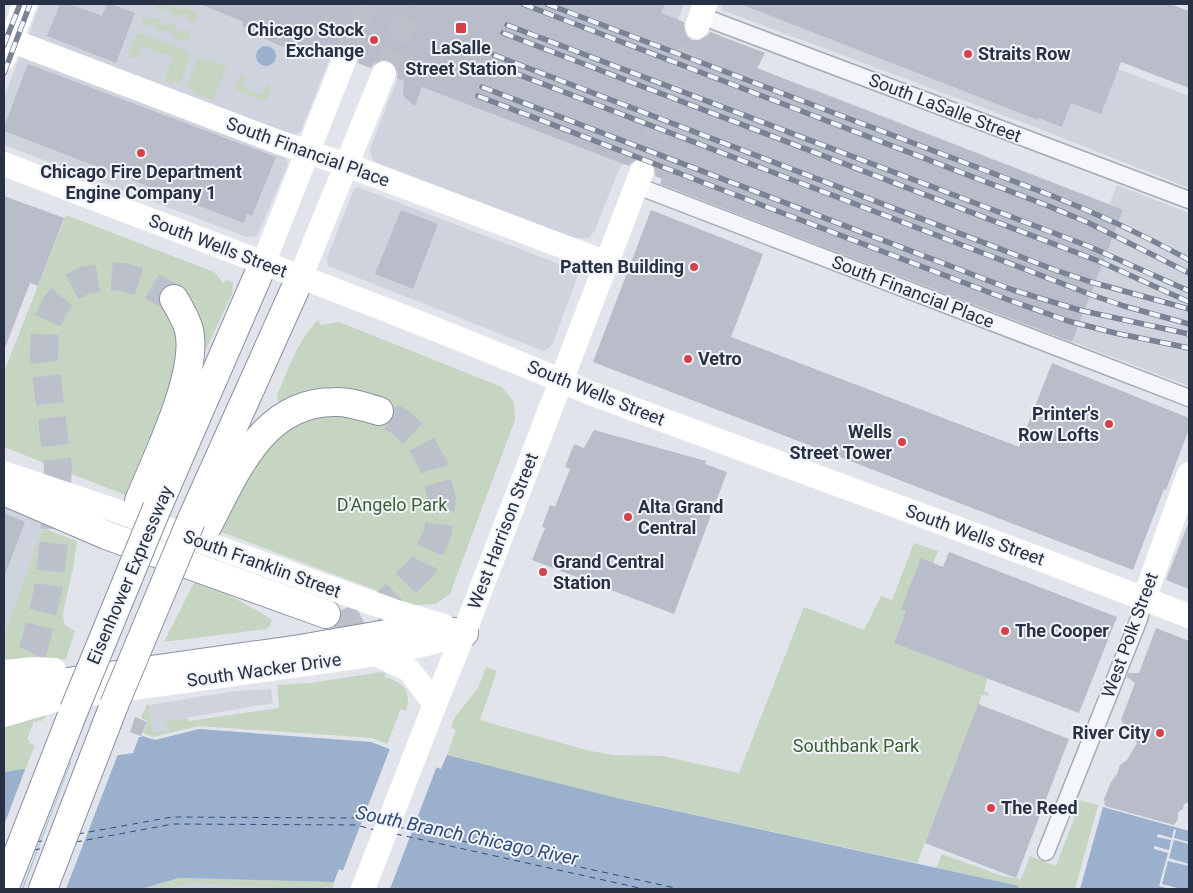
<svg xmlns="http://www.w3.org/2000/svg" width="1193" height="893" font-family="Roboto,sans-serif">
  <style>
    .built { fill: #cfd3dd }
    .green { fill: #c6d5c2 }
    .water { fill: #9ab0cd }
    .pier { fill: #e1e4eb }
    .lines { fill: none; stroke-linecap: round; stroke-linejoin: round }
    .ferry { stroke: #304c7a; stroke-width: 1; stroke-dasharray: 6 5; stroke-linecap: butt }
    .building { fill: #b8bdc9 }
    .secondary-tunnel { stroke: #bcc0ca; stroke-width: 24; stroke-dasharray: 24 12; stroke-linecap: butt }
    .highway-tunnel { stroke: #bcc0ca; stroke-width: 28; stroke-dasharray: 28 14; stroke-linecap: butt }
    .street-casing { stroke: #a6abb6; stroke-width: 19 }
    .highway-casing { stroke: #8890a2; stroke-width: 30 }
    .street { stroke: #f4f6f9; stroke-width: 16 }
    .secondary { stroke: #fff; stroke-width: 24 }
    .highway { stroke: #fff; stroke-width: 28 }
    .rail-casing { stroke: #7a8295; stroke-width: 5.5 }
    .rail { stroke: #f1f4f8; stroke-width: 4; stroke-dasharray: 11; stroke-linecap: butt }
    .highway-bridge-casing { stroke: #8890a2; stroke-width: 30; stroke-linecap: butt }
    .highway-bridge { stroke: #fff; stroke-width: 28 }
    .poi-dot { fill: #d6404d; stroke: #f1f4f8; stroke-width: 2 }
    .labels { text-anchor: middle; stroke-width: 4; stroke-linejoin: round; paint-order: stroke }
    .poi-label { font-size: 18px; font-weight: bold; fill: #283144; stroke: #f1f4f8; text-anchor: start }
    .street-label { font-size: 18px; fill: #283144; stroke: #f1f4f8 }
    .park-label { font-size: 18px; fill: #3a6035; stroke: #f1f4f8 }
    .water-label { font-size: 19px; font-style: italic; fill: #304c7a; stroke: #f1f4f8 }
  </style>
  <rect width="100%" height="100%" fill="#e1e4eb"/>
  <g class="built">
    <path d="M40,4H351L303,126L301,131L290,138L27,39Z"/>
    <path d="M427,4H684L623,164L617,174L595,230L589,238H573L377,163L373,160L370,152V148Z"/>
    <path d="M723,4H946L988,19L994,4H1082L1065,49L1189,96V188L1035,127L724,11L721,9Z"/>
    <path d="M21,53L286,156L288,164L259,232L256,236L246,237L4,145V98Z"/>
    <path d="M811,88L1109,204L1117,185L1189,213V386L759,223Z"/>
    <path d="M358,187L575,270L578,275L553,343L548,349L543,351L536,348L328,266L327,258L354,189Z"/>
    <path d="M4,504L46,520L4,635Z"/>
    <path d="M271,689L273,703L167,721V730L153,732L149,705L236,691Z"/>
    <path d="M189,883L294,889H169Z"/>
  </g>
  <g class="green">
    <path d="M155,4H175L173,7L182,10L183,7L198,13L194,23L186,20L188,16L181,14L179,17L170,14L171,10L165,8L163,11L155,8L156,5Z"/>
    <path d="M151,17L160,20L159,24L165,26L167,23L176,26L175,30L182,32L183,29L191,32L187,42L172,37L173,33L165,30L163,33L156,31L157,27L149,24L147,27L141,25L144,18L150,20Z"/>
    <path d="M137,32L185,50V52L191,55L180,84L173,82L172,84L164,81L173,58L141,46L136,59L128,56Z"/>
    <path d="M198,58L205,60L206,58L227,66L213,100L193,93L194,90L187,87Z"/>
    <path d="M241,74L246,77L242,87L262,95L267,84L272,86L266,102L235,90Z"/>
    <path d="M66,215L214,272L223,283L226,280L233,282L232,294L203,356L178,336V359L168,394L125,495L4,447V372Z"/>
    <path d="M318,320L321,325L339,322L502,387L514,402L515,420L450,594L435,604L415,605L219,531L242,486L267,447L288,430L308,419L384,399L371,393L352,390L283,403L279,402L277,398L278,393C289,367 298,340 318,320Z"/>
    <path d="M43,528L77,541L73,569L63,613L64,622L66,626L75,631L66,659L4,665V635Z"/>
    <path d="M914,543L938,551L911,619L904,616L894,643L988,678L984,691L989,693L988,696L982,695L917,863L617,798L447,755L456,730L451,727L455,717L478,688L486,667L497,671L480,720L586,750L613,755L662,756L739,773L804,607L864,630L881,596L892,600Z"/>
    <path d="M197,577L268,617L272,620L270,626L266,629L164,642Z"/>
    <path d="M381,672L385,673V677C404,683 412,691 406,711L401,709L387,744L372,738L199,726L153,737L143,733L148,721L141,718L147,704L149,705L153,732L167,730L166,721L188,718L189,721L279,708L277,685L311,683Z"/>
    <path d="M47,713L45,719L43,718L42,721L38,720L37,722L34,721L27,739L30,741L29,743L35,745L25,770L4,772V721Z"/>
    <path d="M1078,800L1098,805L1075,889H1017L1018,886L936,868L942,854L1002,876L1021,879L1030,856L1056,866L1078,808L1075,806Z"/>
    <path d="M179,878L334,882L332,889L326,887L324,889H294L190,883L169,889H141Z"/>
  </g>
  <g class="water">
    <circle cx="266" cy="56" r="10"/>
    <path d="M199,729L371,742L441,769L447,755L617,798L1019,886L1017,889H391L339,869L334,882L179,878L141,889H4V772L133,753L139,737H141L142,736L155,740Z"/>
    <path d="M1103,807L1189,831V889H1080Z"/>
  </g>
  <g class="pier">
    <path d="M391,746L437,766L390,889H384L342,873Z"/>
    <path d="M115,754H118L66,889H23L72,760Z"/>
    <path d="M69,760L71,761L22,889H4V825L26,767Z"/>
    <path d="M1174,829L1176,830L1174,838L1189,842V844L1174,840L1169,858L1189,864V866L1168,861L1162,884L1181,889H1170L1159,886L1168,853L1154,849V846L1169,850L1171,840L1157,837L1158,834L1172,838Z"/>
  </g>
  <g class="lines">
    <g class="ferry">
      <path d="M398,827L680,889"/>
      <path d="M78,834L172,817L357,818L377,823"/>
      <path d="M396,834L644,889"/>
      <path d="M36,842L47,840"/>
      <path d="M76,842L173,824L356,825L375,830"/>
      <path d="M34,850L45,848"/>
    </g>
  </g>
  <g class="building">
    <path d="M60,4H69L102,16L107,4H111L135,13L116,63L47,36Z"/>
    <path d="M200,4H665L661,13L684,22V30L687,36L692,40H700L706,38L710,32L765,53L757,68L1123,210L1072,342L660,184L662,179L655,176V168L653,163L647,158H639L633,161L629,166L422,87L415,106L405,98L403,93L404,81L397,78L398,71L395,64L390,61L382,60L375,62L371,68L360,64L358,63L359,56L356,50L350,45H343L337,47L332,53L316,47L304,50L281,46L252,33L242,25L244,22Z"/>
    <path d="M740,4H1170L1189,11V88L1121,62L1101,114L1071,103L1062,127L1039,118L1038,120Z"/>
    <path d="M28,64L276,157L252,216L247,214L244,223L4,131V127Z"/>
    <path d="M4,196L64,218L38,286L30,283L5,348Z"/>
    <path d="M401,210L438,224L413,289L375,274Z"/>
    <path d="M651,210L763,254L731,337L1019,447L1052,363L1189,418V429L1166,490L1164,489L1133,570L593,362Z"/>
    <path d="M594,430L706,461L705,464L727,472L674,614L532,560L545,528L542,527L550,505L555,507L570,469L565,467L574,444L584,448Z"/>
    <path d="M4,513L25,522L5,575H4Z"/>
    <path d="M1188,524H1189V589L1166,580Z"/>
    <path d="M949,552L1117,617L1079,713L894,643L906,611L901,609L921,558L943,567Z"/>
    <path d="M1156,628L1189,641V802L1184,804L1183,809L1178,812V819L1174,825L1105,806L1104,799L1111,782L1117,774L1120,765L1127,760L1137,743L1121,720L1135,683L1127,677L1128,673H1139Z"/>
    <path d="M978,704L1069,739L1016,878L925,843Z"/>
    <path d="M135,717L147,722L141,736L130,732Z"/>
  </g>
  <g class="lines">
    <g class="secondary-tunnel">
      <path d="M345,58L366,4"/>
      <path d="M384,73L412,4"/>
      <path d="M642,171L697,27"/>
    </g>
    <g class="highway-tunnel">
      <path d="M336,629L386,603L423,566L438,532L442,499L434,467L420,441L399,421L379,411"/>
      <path d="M11,689L15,684L33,651L48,591L54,541L58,467L44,356L45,328L55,305L70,288L85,280L111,276L124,277L150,285L174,299"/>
    </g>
    <g class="street-casing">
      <g id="street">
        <path d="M701,16L1189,200"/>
        <path d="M636,187L648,190L1189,398"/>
        <path d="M1046,852L1139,619L1144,599"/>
      </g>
    </g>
    <g class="highway-casing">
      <g id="highway">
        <path d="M4,491L106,535L326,614"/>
        <path d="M139,501C156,459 199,374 189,330C186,319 180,309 174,299"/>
        <path d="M157,508L263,264"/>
        <path d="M191,521L300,278"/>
        <path d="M207,527C235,474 262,402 334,402C349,401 364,407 379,411"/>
        <path d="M4,691L300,649L404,631L430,630L464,633"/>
        <path d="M4,889L74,710"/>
        <path d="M43,889L114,705"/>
      </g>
    </g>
    <use href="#street" class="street"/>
    <g class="secondary">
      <path d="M697,27L705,4"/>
      <path d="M10,40L278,142L347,165L607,263"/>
      <path d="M4,58L25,4"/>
      <path d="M4,164C199,240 397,310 590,393L1040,559L1189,616"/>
      <path d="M263,264L345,58"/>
      <path d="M300,278L384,73"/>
      <path d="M4,473L114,510L397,612L444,626"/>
      <path d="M1144,599L1189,474"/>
      <path d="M376,654L409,670L435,704"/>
      <path d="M4,672L34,669L54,670"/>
      <path d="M4,715L62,698L364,656L427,644L459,635"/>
      <path d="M363,889L435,704L464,633L642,171"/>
    </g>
    <use href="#highway" class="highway"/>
    <g class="rail-casing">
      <g id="rail">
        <path d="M523,4L1046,205L1089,223L1189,273"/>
        <path d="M547,4L1050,195C1098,214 1144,235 1189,260"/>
        <path d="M507,25L1088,246L1189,291"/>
        <path d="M503,33L1101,262L1189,302"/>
        <path d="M4,45L20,4"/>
        <path d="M494,55L1055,270L1091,282L1189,309"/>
        <path d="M491,64L1092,295L1124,306L1189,324"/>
        <path d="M4,73L30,4"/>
        <path d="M482,87L1013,290L1079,310L1189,334"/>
        <path d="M478,96L1009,300L1068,321L1115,333L1189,348"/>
      </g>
    </g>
    <use href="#rail" class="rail"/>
    <g class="highway-bridge-casing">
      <g id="highway-bridge">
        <path d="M114,705L191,521"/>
        <path d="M74,710L157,508"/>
      </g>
    </g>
    <use href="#highway-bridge" class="highway-bridge"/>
  </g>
  <g class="poi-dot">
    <rect x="455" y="22" width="12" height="12" rx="2.5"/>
    <circle cx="374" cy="40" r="5"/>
    <circle cx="968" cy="54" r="5"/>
    <circle cx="141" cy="153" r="5"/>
    <circle cx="694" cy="267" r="5"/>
    <circle cx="688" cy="359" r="5"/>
    <circle cx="1109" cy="424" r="5"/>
    <circle cx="902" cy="442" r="5"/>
    <circle cx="628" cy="517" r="5"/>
    <circle cx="543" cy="572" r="5"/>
    <circle cx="1005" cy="631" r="5"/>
    <circle cx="1160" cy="733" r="5"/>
    <circle cx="991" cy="808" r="5"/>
  </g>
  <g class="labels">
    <g class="poi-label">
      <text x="364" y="36" text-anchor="end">Chicago Stock<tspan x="364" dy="21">Exchange</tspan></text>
      <text x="461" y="54" text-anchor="middle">LaSalle<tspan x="461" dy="21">Street Station</tspan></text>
      <text x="978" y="60">Straits Row</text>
      <text x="141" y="178" text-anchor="middle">Chicago Fire Department<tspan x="141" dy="21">Engine Company 1</tspan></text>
      <text x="684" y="273" text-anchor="end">Patten Building</text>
      <text x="698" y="365">Vetro</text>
      <text x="1099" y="420" text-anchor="end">Printer's<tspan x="1099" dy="21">Row Lofts</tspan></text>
      <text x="892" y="438" text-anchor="end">Wells<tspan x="892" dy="21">Street Tower</tspan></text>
      <text x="638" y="513">Alta Grand<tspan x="638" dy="21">Central</tspan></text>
      <text x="553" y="568">Grand Central<tspan x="553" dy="21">Station</tspan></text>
      <text x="1015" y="637">The Cooper</text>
      <text x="1150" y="739" text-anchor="end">River City</text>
      <text x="1001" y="814">The Reed</text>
    </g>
    <g class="street-label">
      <text transform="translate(945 108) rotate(21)" y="6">South LaSalle Street</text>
      <text transform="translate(308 152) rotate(20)" y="6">South Financial Place</text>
      <text transform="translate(218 246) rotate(21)" y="6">South Wells Street</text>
      <text transform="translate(913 292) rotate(21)" y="6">South Financial Place</text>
      <text transform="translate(596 393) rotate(22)" y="6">South Wells Street</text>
      <text transform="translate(503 531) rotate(-69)" y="6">West Harrison Street</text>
      <text transform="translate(975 535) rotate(20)" y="6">South Wells Street</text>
      <text transform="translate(262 564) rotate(20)" y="6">South Franklin Street</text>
      <text transform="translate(130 575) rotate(-67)" y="6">Eisenhower Expressway</text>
      <text transform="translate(1130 635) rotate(-70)" y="6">West Polk Street</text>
      <text transform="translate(264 670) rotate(-8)" y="6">South Wacker Drive</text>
    </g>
    <g class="park-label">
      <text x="392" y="511">D'Angelo Park</text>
      <text x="856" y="752">Southbank Park</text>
    </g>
    <g class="water-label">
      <text transform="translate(467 835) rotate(12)" y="7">South Branch Chicago River</text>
    </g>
  </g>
  <rect width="1193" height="893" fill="none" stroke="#283144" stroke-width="10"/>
</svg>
